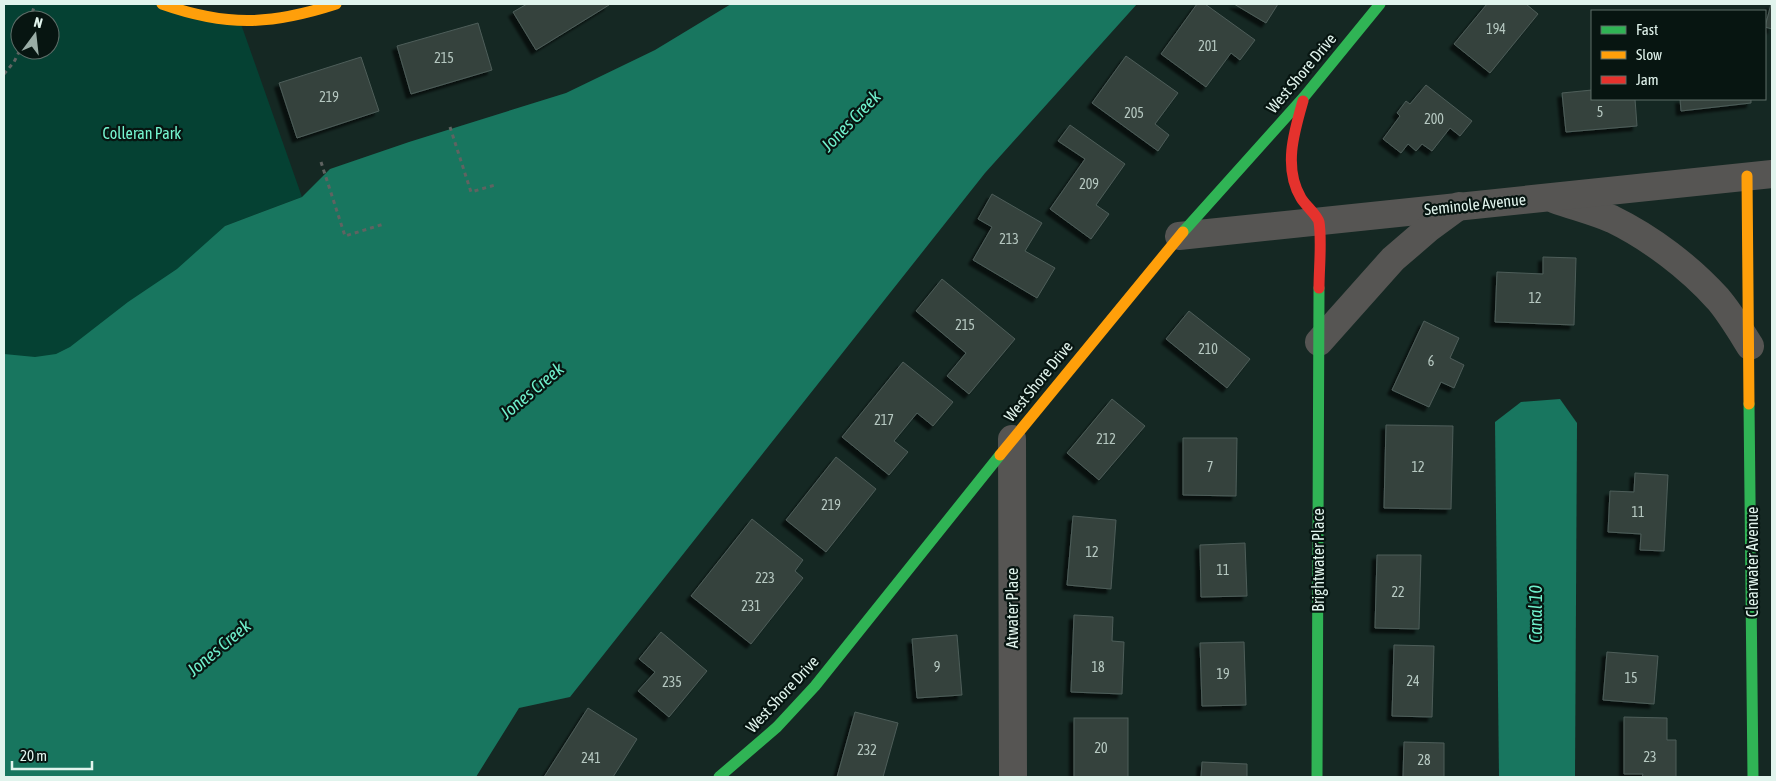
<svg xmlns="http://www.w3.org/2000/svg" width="1776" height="781" font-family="'Asap Condensed',sans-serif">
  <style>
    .green { fill: #054133; fill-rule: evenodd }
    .water { fill: #18765f }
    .building { fill: #34433e; stroke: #4e5d59; filter: url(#shadow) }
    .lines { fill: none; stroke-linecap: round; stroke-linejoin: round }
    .path { stroke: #5f6361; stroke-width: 3; stroke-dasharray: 4 4; stroke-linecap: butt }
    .street { stroke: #565553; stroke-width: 28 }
    .fast { stroke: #30b455; stroke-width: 11 }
    .slow { stroke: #ff9f0a; stroke-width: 11 }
    .jam { stroke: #e5322d; stroke-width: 11 }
    .labels { text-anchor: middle; stroke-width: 4.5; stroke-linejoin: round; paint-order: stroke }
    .number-label { font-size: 14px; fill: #b6c8c1 }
    .street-label { font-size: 16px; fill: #e1f4ed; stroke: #071511 }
    .park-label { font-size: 16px; fill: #76f6d1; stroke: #071511 }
    .water-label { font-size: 18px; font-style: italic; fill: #70f0cc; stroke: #071511 }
  </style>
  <defs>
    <filter id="shadow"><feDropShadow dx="-4.5" dy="4.5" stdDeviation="1" flood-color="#0009"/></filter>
  </defs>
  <rect width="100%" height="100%" fill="#152823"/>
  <path class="green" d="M4,4H152L241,24L302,197L225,226L71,374L4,371ZM20,20H50V50H20Z"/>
  <g class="water">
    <path d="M731,4H1137L985,173L570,697L519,708L476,777H4V354L35,357L56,354L70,347L128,302L177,269L225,226L302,197L330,169L409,142L566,93L655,50Z"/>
    <path d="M1560,399L1577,423L1575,777H1499L1495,422L1521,402Z"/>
  </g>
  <g class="building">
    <path d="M527,4H608L609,5L536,50L513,12Z"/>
    <path d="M1197,4H1205L1255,40L1240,60L1231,53L1206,87L1161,54Z"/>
    <path d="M1234,4H1278L1266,23Z"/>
    <path d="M1487,4H1526L1538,14L1490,73L1454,44Z"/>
    <path d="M1771,4H1772V29L1765,27Z"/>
    <path d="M478,23L492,70L411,94L397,46Z"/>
    <path d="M1126,56L1178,93L1155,124L1169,135L1158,151L1092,103Z"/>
    <path d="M361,57L379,111L297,138L279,83Z"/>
    <path d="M1426,85L1472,121L1460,136L1450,128L1432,151L1422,144L1416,151L1408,144L1401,153L1383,139L1400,116L1397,113L1406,101L1410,104Z"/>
    <path d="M1592,90V99H1635L1637,126L1566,132L1562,93Z"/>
    <path d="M1680,99H1751V103L1681,111Z"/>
    <path d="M1070,125L1125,164L1096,205L1109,214L1091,239L1050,209L1085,159L1058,141Z"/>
    <path d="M992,194L1042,223L1025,251L1055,268L1037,298L973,260L992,227L978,219Z"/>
    <path d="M1543,257L1576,258L1574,325L1495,322L1497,272L1543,274Z"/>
    <path d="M942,279L1015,339L969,394L947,376L966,353L916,311Z"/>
    <path d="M1189,311L1250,359L1227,388L1166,339Z"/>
    <path d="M1424,321L1459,338L1450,358L1464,365L1454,388L1441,382L1429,407L1392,390Z"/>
    <path d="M903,362L953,402L933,426L917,413L894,441L908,452L889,475L842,437Z"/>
    <path d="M1112,399L1145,426L1099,480L1067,453Z"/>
    <path d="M1386,425L1453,426L1451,509L1384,508Z"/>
    <path d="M1183,438H1237L1236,496L1183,495Z"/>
    <path d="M836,457L876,489L826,552L786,520Z"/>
    <path d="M1635,473L1668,475L1664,551L1640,550L1641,534L1608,532L1610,491L1634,492Z"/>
    <path d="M1073,516L1116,520L1111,589L1067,585Z"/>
    <path d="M752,519L803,560L795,571L803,578L751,644L691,596Z"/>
    <path d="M1245,543L1247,596L1201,597L1200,545Z"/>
    <path d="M1377,555H1421L1419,629L1375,628Z"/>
    <path d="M1074,615L1113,617L1112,641L1124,642L1122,694L1071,692Z"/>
    <path d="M661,632L707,671L669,717L638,691L655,672L639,659Z"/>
    <path d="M957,635L962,695L917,698L912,639Z"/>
    <path d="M1244,642L1246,705L1202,706L1200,643Z"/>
    <path d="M1394,645L1434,646L1432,717L1392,716Z"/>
    <path d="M1607,652L1658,656L1654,704L1603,700Z"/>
    <path d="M588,708L637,739L613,777H544Z"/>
    <path d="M855,712L898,723L883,777H837Z"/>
    <path d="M1624,717L1667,718V740H1676V777H1642L1643,774H1624Z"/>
    <rect x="1074" y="718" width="54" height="59"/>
    <path d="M1404,742L1444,743V777H1403Z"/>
    <path d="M1202,762L1247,764V777H1201Z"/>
  </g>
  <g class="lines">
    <g class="path">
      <path d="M30,20L35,4"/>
      <path d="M4,74L14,62L20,50"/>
      <path d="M450,127L471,192L495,185"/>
      <path d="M321,162L345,236L384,224"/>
    </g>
    <g class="street">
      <path d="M1554,199C1573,206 1593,211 1612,219C1651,238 1689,267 1718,299C1730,313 1740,330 1750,346"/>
      <path d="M1179,236L1772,174"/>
      <path d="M1319,342L1393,259L1429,228L1459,206"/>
      <path d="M1012,439L1013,777"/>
    </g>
    <g class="fast">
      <path d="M1183,232L1304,97L1380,4"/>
      <path d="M1749,404L1753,777"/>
      <path d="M719,777L777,727L815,686L1000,455"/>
      <path d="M1317,777L1319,288"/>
    </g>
    <g class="slow">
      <path d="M162,4C227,27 271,25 336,4"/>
      <path d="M1747,176L1749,404"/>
      <path d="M1000,455L1183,232"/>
    </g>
    <path class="jam" d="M1303,101C1294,132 1283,168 1301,198C1305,205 1318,216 1319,222C1322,240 1319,269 1319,288"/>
  </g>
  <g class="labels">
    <g class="number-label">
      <text x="1496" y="34">194</text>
      <text x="1208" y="51">201</text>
      <text x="444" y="63">215</text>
      <text x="329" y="102">219</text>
      <text x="1600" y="117">5</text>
      <text x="1134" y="118">205</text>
      <text x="1434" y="124">200</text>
      <text x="1089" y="189">209</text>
      <text x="1009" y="244">213</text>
      <text x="1535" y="303">12</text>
      <text x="965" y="330">215</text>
      <text x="1208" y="354">210</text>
      <text x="1431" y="366">6</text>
      <text x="884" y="425">217</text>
      <text x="1106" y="444">212</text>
      <text x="1210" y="472">7</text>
      <text x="1418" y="472">12</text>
      <text x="831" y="510">219</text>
      <text x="1638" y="517">11</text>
      <text x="1092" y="557">12</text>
      <text x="1223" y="575">11</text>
      <text x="765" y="583">223</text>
      <text x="1398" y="597">22</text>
      <text x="751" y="611">231</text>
      <text x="937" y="672">9</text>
      <text x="1098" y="672">18</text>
      <text x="1223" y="679">19</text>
      <text x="1631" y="683">15</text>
      <text x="1413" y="686">24</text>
      <text x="672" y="687">235</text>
      <text x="1101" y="753">20</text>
      <text x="867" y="755">232</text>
      <text x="1650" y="762">23</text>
      <text x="591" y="763">241</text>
      <text x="1424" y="765">28</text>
    </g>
    <g class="street-label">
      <text transform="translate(1301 73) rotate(-50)" y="6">West Shore Drive</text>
      <text transform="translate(1475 204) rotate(-6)" y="6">Seminole Avenue</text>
      <text transform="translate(1038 381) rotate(-51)" y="6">West Shore Drive</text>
      <text transform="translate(1318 560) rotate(-90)" y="6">Brightwater Place</text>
      <text transform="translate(1752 562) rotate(-90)" y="6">Clearwater Avenue</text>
      <text transform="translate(1012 608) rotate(-90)" y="6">Atwater Place</text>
      <text transform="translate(782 694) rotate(-47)" y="6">West Shore Drive</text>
    </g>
    <g class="park-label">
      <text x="142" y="139">Colleran Park</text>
    </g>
    <g class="water-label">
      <text transform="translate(851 121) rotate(-46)" y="6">Jones Creek</text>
      <text transform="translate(532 391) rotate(-40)" y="6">Jones Creek</text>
      <text transform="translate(1536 614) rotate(-90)" y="6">Canal 10</text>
      <text transform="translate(219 648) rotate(-40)" y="6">Jones Creek</text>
    </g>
  </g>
  <rect width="1776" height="781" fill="none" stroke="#e1f4ed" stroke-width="10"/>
  <rect x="1591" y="10" width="175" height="90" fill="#071511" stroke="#5e6e69"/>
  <rect x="1601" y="26" width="25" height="8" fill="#30b455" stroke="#5e6e69"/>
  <text x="1636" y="35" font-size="15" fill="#e1f4ed">Fast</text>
  <rect x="1601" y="51" width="25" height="8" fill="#ff9f0a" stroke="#5e6e69"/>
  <text x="1636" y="60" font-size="15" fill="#e1f4ed">Slow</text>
  <rect x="1601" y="76" width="25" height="8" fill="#e5322d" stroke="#5e6e69"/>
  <text x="1636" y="85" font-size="15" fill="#e1f4ed">Jam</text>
  <g transform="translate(35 35) rotate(15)"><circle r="24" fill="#071511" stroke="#5e6e69"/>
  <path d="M0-4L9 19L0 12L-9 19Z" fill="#9aada6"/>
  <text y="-8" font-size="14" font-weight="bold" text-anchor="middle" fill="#e1f4ed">N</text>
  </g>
  <path d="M12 761v8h80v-8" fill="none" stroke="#e1f4ed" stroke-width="2.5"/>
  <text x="20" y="761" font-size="15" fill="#e1f4ed" stroke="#071511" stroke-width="4" paint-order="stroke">20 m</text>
</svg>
